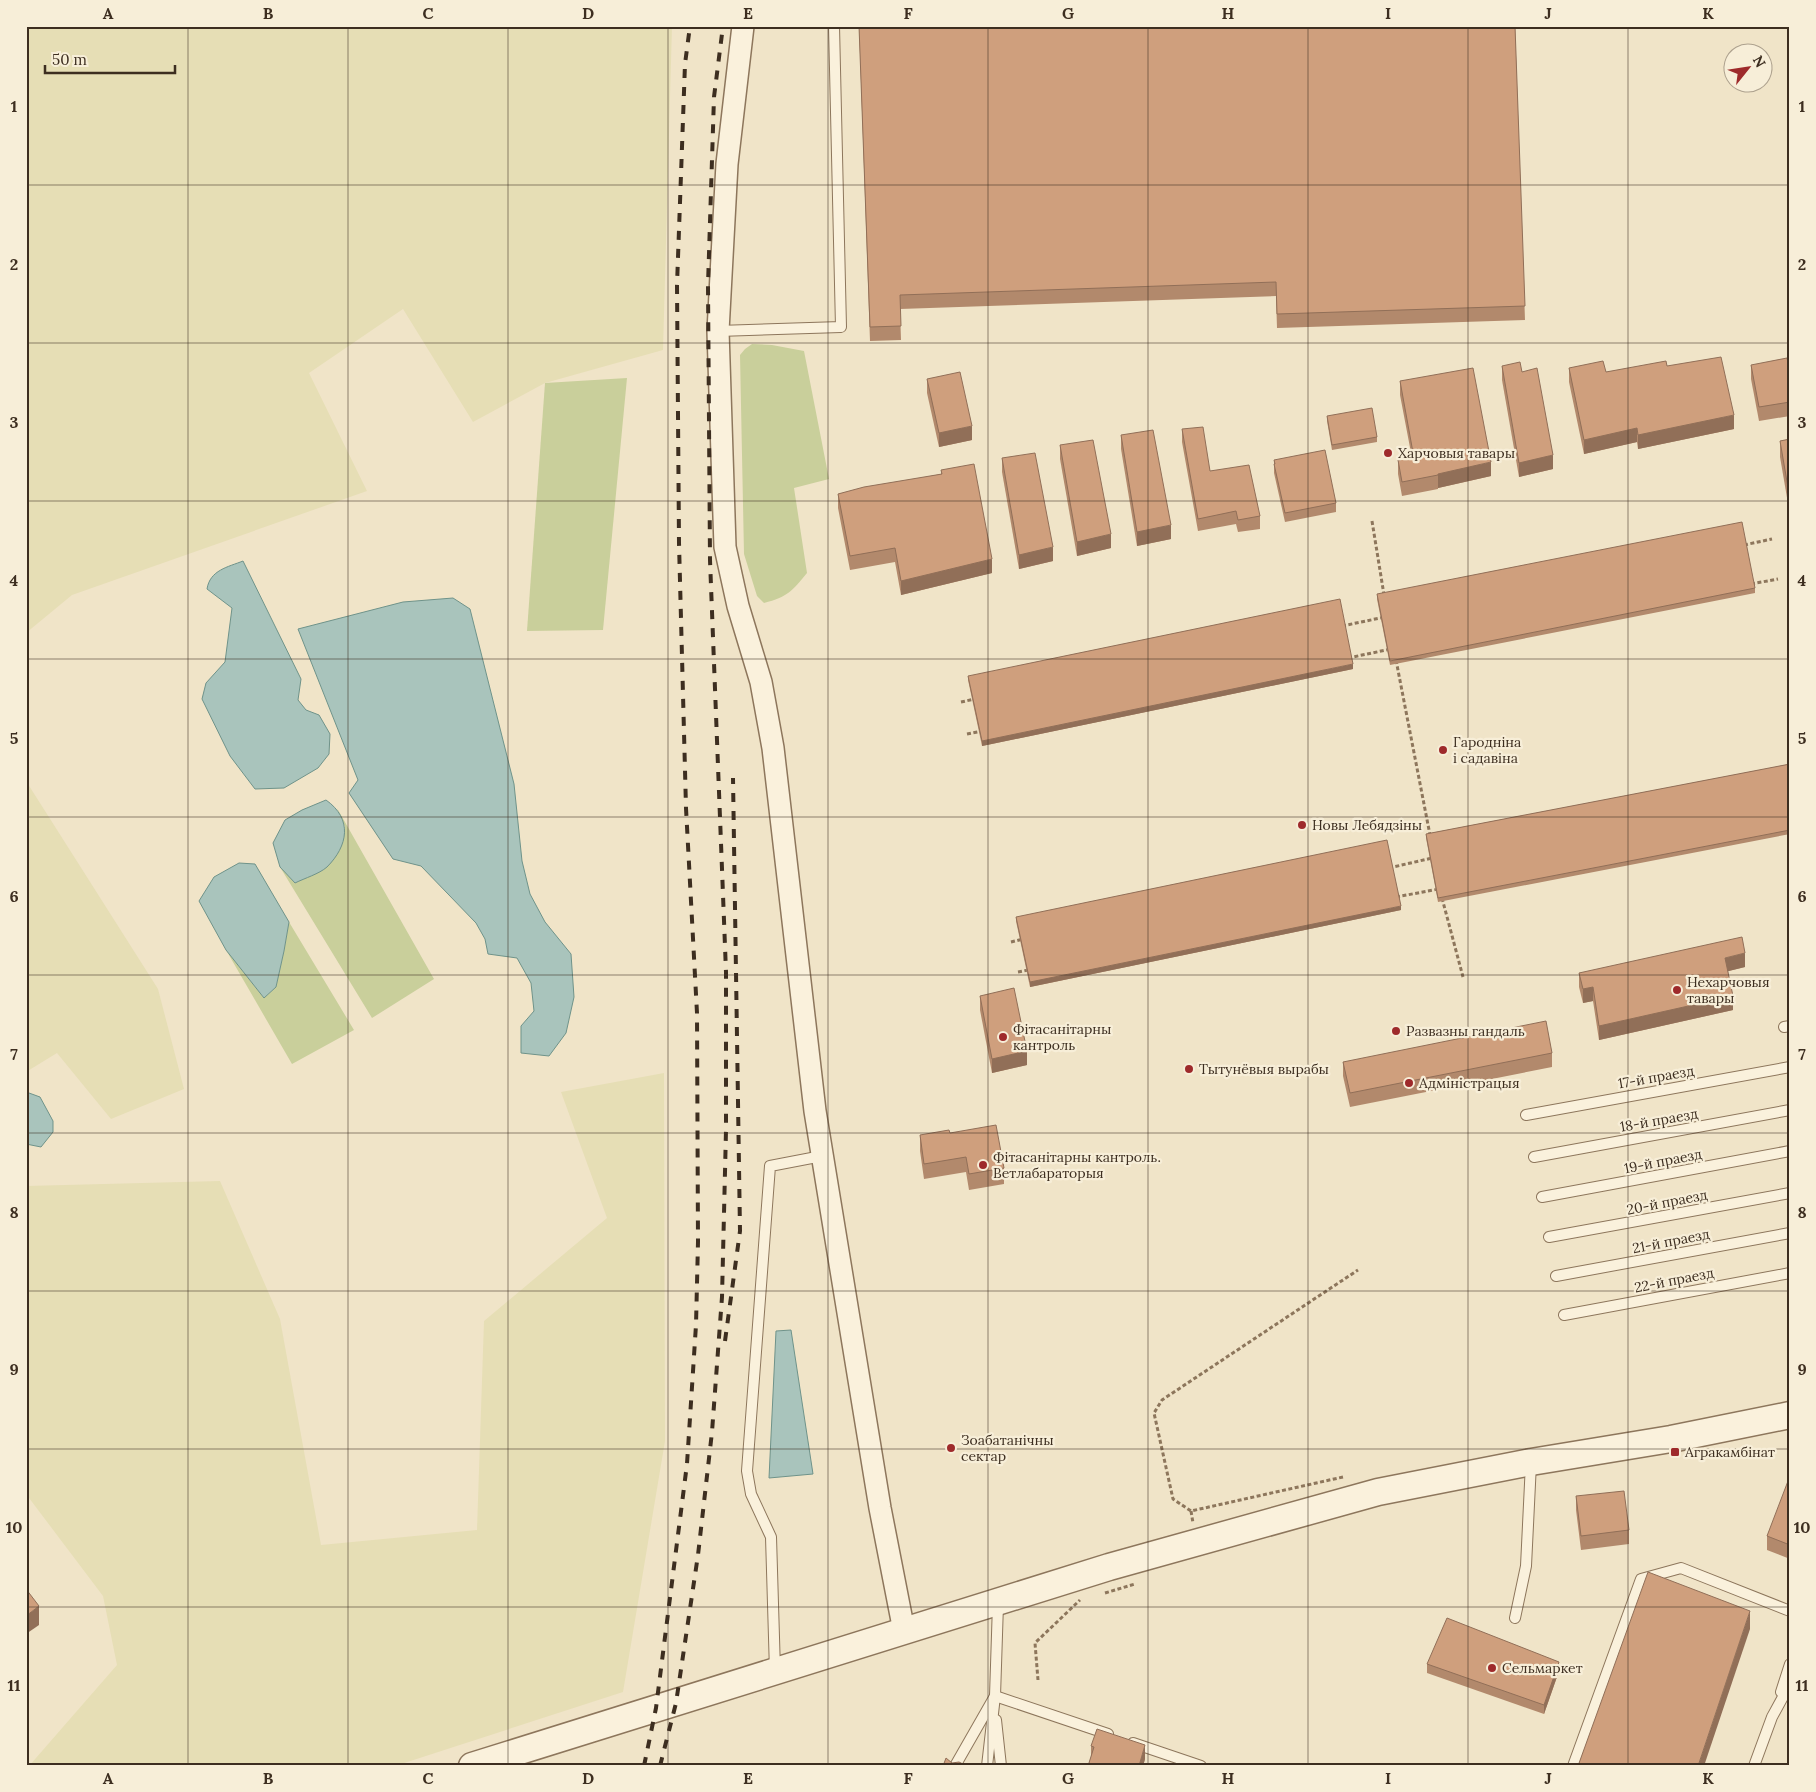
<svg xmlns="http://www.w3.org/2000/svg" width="1816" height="1792" font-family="Lora,serif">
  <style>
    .farmland { fill: #e6deb5 }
    .green { fill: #c9cf9b }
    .water { fill: #a9c4bc; stroke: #6f938a }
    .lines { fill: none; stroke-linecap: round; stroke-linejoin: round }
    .service-casing { stroke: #8d765c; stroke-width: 12 }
    .minor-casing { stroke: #8d765c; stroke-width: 24 }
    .tertiary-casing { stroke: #8d765c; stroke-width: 29 }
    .path { stroke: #8d765c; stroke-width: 3; stroke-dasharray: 4 2.5; stroke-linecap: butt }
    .service { stroke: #faf1dc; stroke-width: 10 }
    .minor { stroke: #faf1dc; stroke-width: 21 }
    .tertiary { stroke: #faf1dc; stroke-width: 26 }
    .rail { stroke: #3d2e20; stroke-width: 4; stroke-dasharray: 9 9; stroke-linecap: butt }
    .wall { fill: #b2896c }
    .shaded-wall { fill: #916f58 }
    .building { fill: #cf9f7d; stroke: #916f58 }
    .grid { fill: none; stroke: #3d2e20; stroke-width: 1; stroke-opacity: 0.55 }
    .poi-dot { fill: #9e2a2b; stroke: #f7eed8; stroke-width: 2 }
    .labels { text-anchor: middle; stroke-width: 4.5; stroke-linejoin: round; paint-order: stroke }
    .poi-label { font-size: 14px; fill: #3d2e20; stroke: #f7eed8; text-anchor: start }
    .street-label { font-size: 14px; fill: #3d2e20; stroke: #f7eed8 }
    .neatline { fill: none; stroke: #3d2e20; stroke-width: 2 }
    .grid-label { font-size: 16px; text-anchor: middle; font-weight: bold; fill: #3d2e20 }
  </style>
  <rect width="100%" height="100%" fill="#f0e4c8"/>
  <g class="farmland">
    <path d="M26,26H672L663,350L545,383L473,422L403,309L309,373L367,491L72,595L26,633Z"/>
    <path d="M26,781L158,989L184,1089L111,1119L57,1053L26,1072Z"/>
    <path d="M664,1073L665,1441L623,1692L395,1766H29L117,1665L103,1596L26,1494V1186L220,1181L280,1319L321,1545L477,1530L484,1321L607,1218L561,1092Z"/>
  </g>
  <g class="green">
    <path d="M752,344L772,345L804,351L829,479L794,488L807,573C792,591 788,597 764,603L757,596L744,554L740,355L745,349Z"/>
    <path d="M627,378L603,630L527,631L545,383Z"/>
    <path d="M337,808L434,979L372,1018L280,867L295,883L345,827Z"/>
    <path d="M289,922L354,1030L292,1064L226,950L264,998L276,987L284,951Z"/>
  </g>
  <g class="water">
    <path d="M243,561L301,679L298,700L306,710L319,715L330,734L329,754L318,768L284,788L255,789L230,756L202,699L206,683L225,662L232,608L207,589C210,570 228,567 243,561Z"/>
    <path d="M453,598L470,609L514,784L522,861L530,894L545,922L571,954L574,997L566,1033L549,1056L521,1053V1026L534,1011L531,983L517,958L488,954L485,939L476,923L421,866L393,859L349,793L358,780L298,629L403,602Z"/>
    <path d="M326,800C353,819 348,846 327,867C319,874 305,878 295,883L280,867L273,843L285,820L302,810Z"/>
    <path d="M239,863L255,864L289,922L284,951L276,987L264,998L226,950L199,901L214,877Z"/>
    <path d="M29,1093L40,1097L53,1121V1132L41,1147L26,1144V1094Z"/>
    <path d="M791,1330L813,1474L769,1478L776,1331Z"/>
  </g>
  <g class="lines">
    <g class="service-casing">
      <g id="service">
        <path d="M718,331L841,327L834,26"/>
        <path d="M1784,1027L1790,1026"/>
        <path d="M1526,1115L1790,1067"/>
        <path d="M1534,1157L1790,1110"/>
        <path d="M1542,1197L1790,1151"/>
        <path d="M1549,1237L1790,1193"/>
        <path d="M1556,1276L1790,1233"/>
        <path d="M1564,1315L1790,1273"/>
        <path d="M1515,1618L1526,1566L1531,1463"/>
        <path d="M775,1671L771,1537L751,1494L747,1471L770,1166L822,1156"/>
        <path d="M1781,1692L1790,1664"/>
        <path d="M996,1720L1001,1766"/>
        <path d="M1133,1743L1201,1766"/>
        <path d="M955,1766L995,1696L1108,1734"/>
        <path d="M987,1766L995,1696L998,1604"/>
        <path d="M1573,1766L1641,1579L1681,1568L1790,1611"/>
        <path d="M1754,1766L1772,1717L1790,1684"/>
      </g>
    </g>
    <g class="minor-casing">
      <path id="minor" d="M743,26L727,164L718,331L725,547L738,606L761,682L773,748L815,1111L880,1508L904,1631"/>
    </g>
    <g class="tertiary-casing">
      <path id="tertiary" d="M472,1766L1109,1567L1378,1492L1531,1462L1671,1439L1790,1415"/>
    </g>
    <g class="path">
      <path d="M1372,521L1384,595"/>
      <path d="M1744,545L1772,539"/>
      <path d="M1751,584L1778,579"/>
      <path d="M1342,626L1385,617"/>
      <path d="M1348,658L1391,649"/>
      <path d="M1396,660L1430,835"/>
      <path d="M961,702L975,699"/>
      <path d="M967,734L982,731"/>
      <path d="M1389,868L1432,858"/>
      <path d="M1396,897L1439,889"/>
      <path d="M1442,898L1463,977"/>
      <path d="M1011,942L1023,939"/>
      <path d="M1018,972L1029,970"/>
      <path d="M1343,1477L1191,1511L1173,1499L1154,1413L1162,1400L1358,1270"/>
      <path d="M1191,1511L1193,1523"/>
      <path d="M1105,1593L1135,1584"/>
      <path d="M1038,1680L1035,1643L1080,1600"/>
    </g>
    <use href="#service" class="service"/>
    <use href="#minor" class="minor"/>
    <use href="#tertiary" class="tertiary"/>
    <g class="rail">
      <path d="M725,1341L740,1231L733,778"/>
      <path d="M644,1766L656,1708L687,1464L696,1325L698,1242L697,1013L686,808L679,543L677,285L685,64L690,26"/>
      <path d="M660,1766L676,1703L698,1555L712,1432L722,1297L726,1130V972L710,560L708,285L714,97L723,26"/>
    </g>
  </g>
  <g class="wall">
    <path d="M859,26H1515L1525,320L1277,328L1276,296L900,309L901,340L870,341Z"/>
    <path d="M1751,365L1790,372V416L1759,421L1751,379Z"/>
    <path d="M1502,366L1522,372L1553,469L1519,477L1502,380Z"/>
    <path d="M1667,366L1734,429L1638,449L1637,442L1584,454L1569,382V368L1606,372Z"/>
    <path d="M927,379L972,440L939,447L927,393Z"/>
    <path d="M1400,381L1491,476L1438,488V489L1402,496L1398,474V460L1412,458L1400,395Z"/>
    <path d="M1327,416L1377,437V442L1332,450L1327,421Z"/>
    <path d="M1182,429L1210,471L1260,516V529L1238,532L1236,524L1198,531L1182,442Z"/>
    <path d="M1121,435L1171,539L1137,546L1121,449Z"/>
    <path d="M1790,439V515L1780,457V441Z"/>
    <path d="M1060,445L1111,548L1077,556L1060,459Z"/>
    <path d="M1002,458L1053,561L1019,569L1002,472Z"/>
    <path d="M1274,460L1336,503V512L1285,522L1274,473Z"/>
    <path d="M941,470L992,573L901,595L895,562L850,570L838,508V494L941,474Z"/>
    <path d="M1755,588V593L1390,665L1377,599V594Z"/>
    <path d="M1353,669L982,746L968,680V676Z"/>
    <path d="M1790,764V834L1438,902L1426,838V834Z"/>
    <path d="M1401,910L1030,987L1016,921V917Z"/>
    <path d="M1745,967L1728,971L1733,1010L1599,1040L1593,1001L1583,1003L1579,987V973Z"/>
    <path d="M980,996L1027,1065L992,1073L980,1010Z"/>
    <path d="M1552,1053V1067L1350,1107L1343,1076V1062Z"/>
    <path d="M950,1133L1004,1168V1184L969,1190L966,1172L924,1179L920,1151V1135Z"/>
    <path d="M1790,1482V1559L1767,1550V1536Z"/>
    <path d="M1576,1496L1629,1530V1544L1581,1550L1576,1510Z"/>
    <path d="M1427,1664L1559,1671L1544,1714L1427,1673Z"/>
    <path d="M1091,1746L1145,1759L1143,1766H1088L1091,1757Z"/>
  </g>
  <g class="shaded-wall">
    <path d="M1734,415V429L1638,449V435Z"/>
    <path d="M972,426V440L939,447V433Z"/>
    <path d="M1637,428V442L1584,454V440Z"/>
    <path d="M1553,455V469L1519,477V463Z"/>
    <path d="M1491,462V476L1438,488V474Z"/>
    <path d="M1171,525V539L1137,546V532Z"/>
    <path d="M1111,534V548L1077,556V542Z"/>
    <path d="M1053,547V561L1019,569V555Z"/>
    <path d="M992,559V573L901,595V581Z"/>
    <path d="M1353,664V669L982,746V741Z"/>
    <path d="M1401,906V910L1030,987V982Z"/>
    <path d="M1745,953V967L1725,972V958Z"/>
    <path d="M1593,987V1001L1583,1003V989Z"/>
    <path d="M1733,996V1010L1599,1040V1026Z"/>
    <path d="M1027,1051V1065L992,1073V1059Z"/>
    <path d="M39,1606V1625L26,1634V1616Z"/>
    <path d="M1750,1611V1629L1704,1766H1698Z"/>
    <path d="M1559,1662V1671L1544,1714V1705Z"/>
    <path d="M1145,1745V1759L1143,1766H1139Z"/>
  </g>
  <g class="building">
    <path d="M859,26H1515L1525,306L1277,314L1276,282L900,295L901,326L870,327Z"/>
    <path d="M1721,357L1734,415L1638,435L1637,428L1584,440L1569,368L1603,361L1606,372L1666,361L1667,366Z"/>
    <path d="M1787,358L1790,372V402L1759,407L1751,365Z"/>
    <path d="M1520,362L1522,372L1537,368L1553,455L1519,463L1502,366Z"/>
    <path d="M1473,368L1491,462L1438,474V475L1402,482L1398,460L1414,458L1400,381Z"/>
    <path d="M960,372L972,426L939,433L927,379Z"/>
    <path d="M1372,408L1377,437L1332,445L1327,416Z"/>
    <path d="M1203,427L1210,471L1249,465L1260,516L1238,520L1236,511L1198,519L1182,429Z"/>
    <path d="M1153,430L1171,525L1137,532L1121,435Z"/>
    <path d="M1790,439V499L1780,441Z"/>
    <path d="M1093,440L1111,534L1077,542L1060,445Z"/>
    <path d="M1325,450L1336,503L1285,513L1274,464H1275L1274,460Z"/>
    <path d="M1035,453L1053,547L1019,555L1002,458Z"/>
    <path d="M974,464L992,559L901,581L895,548L850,556L838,494L864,487L942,474L941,470Z"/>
    <path d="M1742,522L1755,588L1390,661L1377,594Z"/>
    <path d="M1340,599L1353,664L982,741L968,676Z"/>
    <path d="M1790,764V830L1438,898L1426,834Z"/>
    <path d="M1387,840L1401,906L1030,982L1016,917Z"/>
    <path d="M1742,937L1745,953L1725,958L1733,996L1599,1026L1593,987L1583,989L1579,973Z"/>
    <path d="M1014,988L1027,1051L992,1059L980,996Z"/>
    <path d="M1546,1021L1552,1053L1350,1093L1343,1062Z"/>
    <path d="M996,1125L1004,1168L969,1174L966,1157L924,1164L920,1135L949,1130L950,1133Z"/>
    <path d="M1788,1481L1790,1482V1545L1767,1536Z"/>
    <path d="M1624,1491L1629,1530L1581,1536L1576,1496Z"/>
    <path d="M1648,1572L1750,1611L1698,1766H1578Z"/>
    <path d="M26,1589L39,1606L26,1616Z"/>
    <path d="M1447,1618L1559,1662L1544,1705L1427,1664Z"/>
    <path d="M1097,1729L1145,1745L1139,1766H1088L1094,1747L1091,1746Z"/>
    <path d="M946,1758L952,1763L959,1762L967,1766H943Z"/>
  </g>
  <path class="grid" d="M188,26V1766M348,26V1766M508,26V1766M668,26V1766M828,26V1766M988,26V1766M1148,26V1766M1308,26V1766M1468,26V1766M1628,26V1766M26,185H1790M26,343H1790M26,501H1790M26,659H1790M26,817H1790M26,975H1790M26,1133H1790M26,1291H1790M26,1449H1790M26,1607H1790"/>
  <g class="poi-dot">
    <circle cx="1388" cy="453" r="5"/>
    <circle cx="1443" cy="750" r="5"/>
    <circle cx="1302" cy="825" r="5"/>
    <circle cx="1677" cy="990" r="5"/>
    <circle cx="1396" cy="1031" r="5"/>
    <circle cx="1003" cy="1037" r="5"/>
    <circle cx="1189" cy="1069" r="5"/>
    <circle cx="1409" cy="1083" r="5"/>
    <circle cx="983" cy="1165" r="5"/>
    <circle cx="951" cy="1448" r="5"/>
    <rect x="1670" y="1447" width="10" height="10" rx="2.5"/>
    <circle cx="1492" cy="1668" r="5"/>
  </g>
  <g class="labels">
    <g class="poi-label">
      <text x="1398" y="458">Харчовыя тавары</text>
      <text x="1453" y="747">Гародніна<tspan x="1453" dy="16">і садавіна</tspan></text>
      <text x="1312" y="830">Новы Лебядзіны</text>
      <text x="1687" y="987">Нехарчовыя<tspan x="1687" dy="16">тавары</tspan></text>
      <text x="1013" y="1034">Фітасанітарны<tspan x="1013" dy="16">кантроль</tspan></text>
      <text x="1406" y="1036">Развазны гандаль</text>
      <text x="1199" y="1074">Тытунёвыя вырабы</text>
      <text x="1419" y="1088">Адміністрацыя</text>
      <text x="993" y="1162">Фітасанітарны кантроль.<tspan x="993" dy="16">Ветлабараторыя</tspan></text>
      <text x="961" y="1445">Зоабатанічны<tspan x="961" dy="16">сектар</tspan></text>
      <text x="1685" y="1457">Агракамбінат</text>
      <text x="1502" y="1673">Сельмаркет</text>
    </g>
    <g class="street-label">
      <text transform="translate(1656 1077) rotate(-10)" y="5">17-й праезд</text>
      <text transform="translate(1659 1120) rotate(-10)" y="5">18-й праезд</text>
      <text transform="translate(1663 1161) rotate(-11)" y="5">19-й праезд</text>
      <text transform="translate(1667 1202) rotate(-11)" y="5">20-й праезд</text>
      <text transform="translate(1671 1241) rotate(-11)" y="5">21-й праезд</text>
      <text transform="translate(1674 1280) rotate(-11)" y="5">22-й праезд</text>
    </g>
  </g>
  <rect width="1816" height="1792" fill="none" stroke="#f7eed8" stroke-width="55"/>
  <g transform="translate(1748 68) rotate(60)"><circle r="24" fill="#f7eed8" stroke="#ada18e"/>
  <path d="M0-4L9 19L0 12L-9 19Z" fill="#9e2a2b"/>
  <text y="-8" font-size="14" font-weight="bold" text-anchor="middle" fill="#3d2e20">N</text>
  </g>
  <path d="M45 65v8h130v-8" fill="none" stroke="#3d2e20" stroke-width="2.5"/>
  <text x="52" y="65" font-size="15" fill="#3d2e20" stroke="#f7eed8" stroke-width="4" paint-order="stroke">50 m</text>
  <rect x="28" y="28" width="1760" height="1736" class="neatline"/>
  <g class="grid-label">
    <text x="108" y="19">A</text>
    <text x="268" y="19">B</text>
    <text x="428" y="19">C</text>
    <text x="588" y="19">D</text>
    <text x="748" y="19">E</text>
    <text x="908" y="19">F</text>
    <text x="1068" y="19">G</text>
    <text x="1228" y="19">H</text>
    <text x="1388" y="19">I</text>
    <text x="1548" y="19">J</text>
    <text x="1708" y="19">K</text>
    <text x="14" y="112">1</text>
    <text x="1802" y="112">1</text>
    <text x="14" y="270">2</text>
    <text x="1802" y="270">2</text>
    <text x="14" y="428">3</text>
    <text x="1802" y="428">3</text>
    <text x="14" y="586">4</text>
    <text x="1802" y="586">4</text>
    <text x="14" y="744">5</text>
    <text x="1802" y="744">5</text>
    <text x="14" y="902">6</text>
    <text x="1802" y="902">6</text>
    <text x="14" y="1060">7</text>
    <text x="1802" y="1060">7</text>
    <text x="14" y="1218">8</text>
    <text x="1802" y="1218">8</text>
    <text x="14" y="1375">9</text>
    <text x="1802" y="1375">9</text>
    <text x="14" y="1533">10</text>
    <text x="1802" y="1533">10</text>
    <text x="14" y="1691">11</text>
    <text x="1802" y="1691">11</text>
    <text x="108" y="1784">A</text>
    <text x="268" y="1784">B</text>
    <text x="428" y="1784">C</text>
    <text x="588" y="1784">D</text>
    <text x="748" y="1784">E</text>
    <text x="908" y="1784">F</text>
    <text x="1068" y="1784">G</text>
    <text x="1228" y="1784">H</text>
    <text x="1388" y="1784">I</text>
    <text x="1548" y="1784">J</text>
    <text x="1708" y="1784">K</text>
  </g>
</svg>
